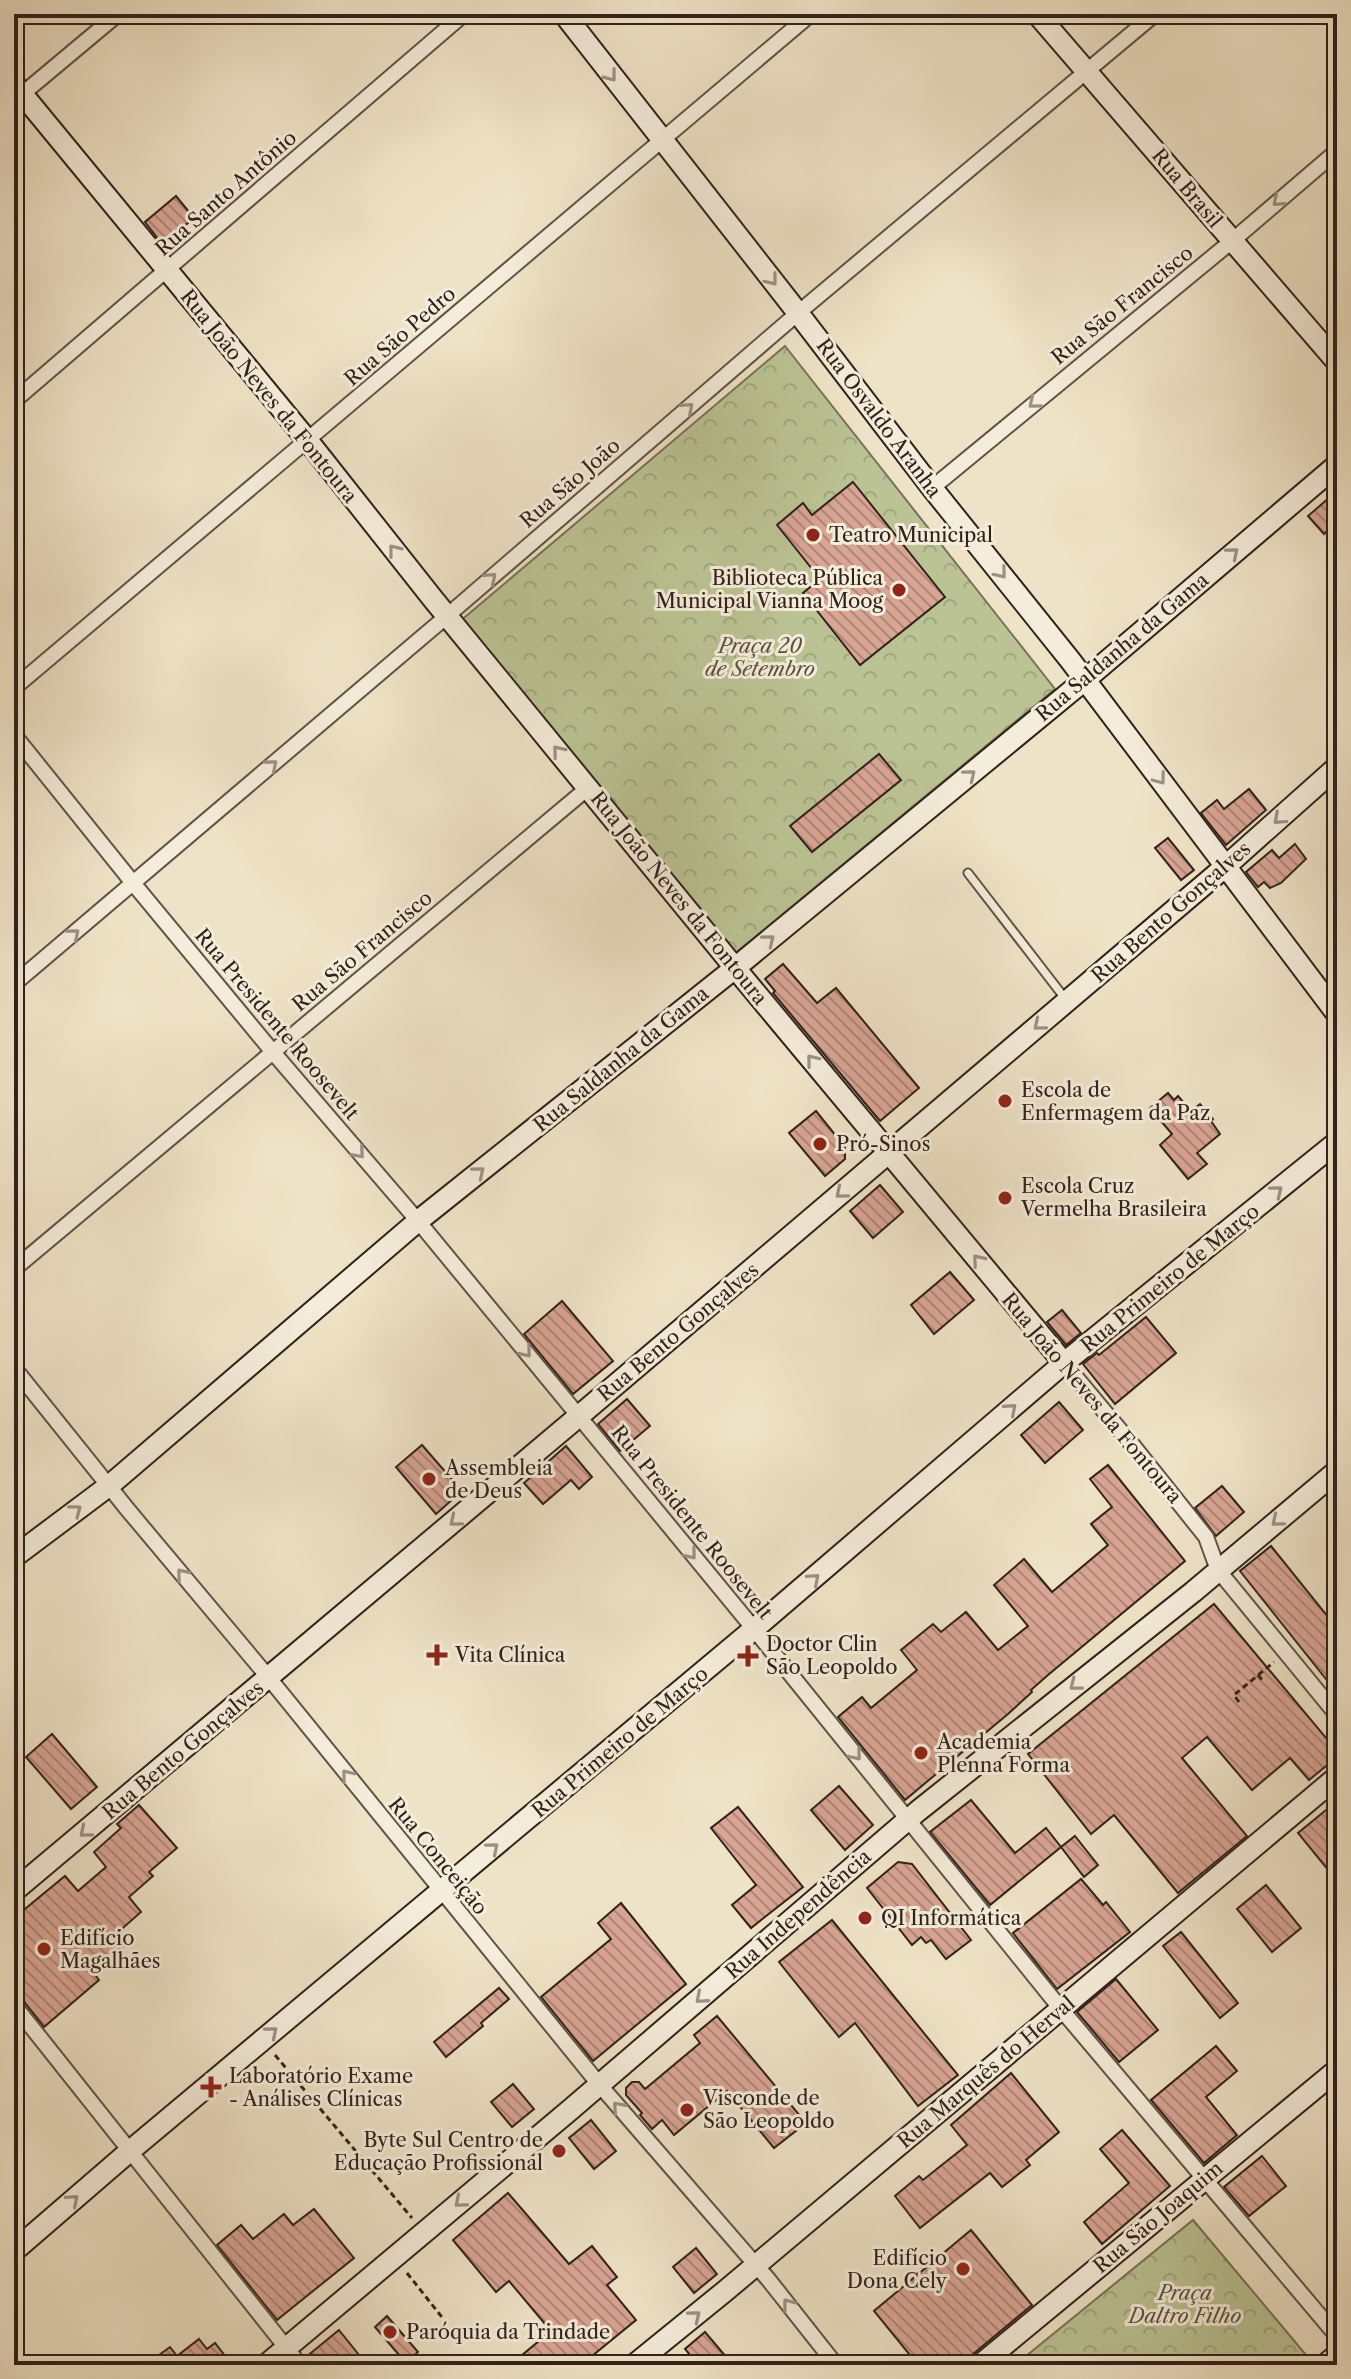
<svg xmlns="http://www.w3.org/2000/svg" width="1351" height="2379" font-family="'Libre Caslon Text',serif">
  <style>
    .park { fill: url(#park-crowns); stroke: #767258; stroke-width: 2 }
    .building { fill: url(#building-back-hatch); stroke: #30211b; stroke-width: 2 }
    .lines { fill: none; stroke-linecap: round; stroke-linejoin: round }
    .lane-casing { stroke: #605246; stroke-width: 11 }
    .street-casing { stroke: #605246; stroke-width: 18 }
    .secondary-casing { stroke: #30211b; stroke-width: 24 }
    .path { stroke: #30211b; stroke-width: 3; stroke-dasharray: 6 4; stroke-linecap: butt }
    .lane { stroke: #f5eddb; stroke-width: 7 }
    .street { stroke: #f5eddb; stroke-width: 14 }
    .secondary { stroke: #f5eddb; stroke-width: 20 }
    .oneway { stroke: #9c9185 }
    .poi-dot { fill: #8f2418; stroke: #f5eddb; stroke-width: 3 }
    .labels { text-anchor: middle; stroke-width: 6; stroke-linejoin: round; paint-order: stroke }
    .street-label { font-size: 20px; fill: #30211b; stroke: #f5eddb }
    .poi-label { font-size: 20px; fill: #30211b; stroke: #f5eddb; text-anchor: start }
    .park-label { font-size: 20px; font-style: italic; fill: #5a523f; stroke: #f5eddb }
  </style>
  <defs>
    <pattern id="park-crowns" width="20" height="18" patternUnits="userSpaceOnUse" patternTransform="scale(2)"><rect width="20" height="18" fill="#bbc394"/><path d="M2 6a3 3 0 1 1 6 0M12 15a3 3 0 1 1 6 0" fill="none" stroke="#a1a77f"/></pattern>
    <pattern id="building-back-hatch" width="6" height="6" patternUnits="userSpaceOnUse" patternTransform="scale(2)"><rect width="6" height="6" fill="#d9a594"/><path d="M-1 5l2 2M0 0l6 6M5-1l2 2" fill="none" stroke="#b08678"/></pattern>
  </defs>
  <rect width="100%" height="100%" fill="#efe3c7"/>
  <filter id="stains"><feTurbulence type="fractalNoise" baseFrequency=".0025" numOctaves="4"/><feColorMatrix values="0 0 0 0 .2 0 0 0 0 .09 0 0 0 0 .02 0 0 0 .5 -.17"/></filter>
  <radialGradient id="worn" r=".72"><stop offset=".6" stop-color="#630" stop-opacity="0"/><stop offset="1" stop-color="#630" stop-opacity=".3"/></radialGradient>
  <g class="park">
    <path d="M785,346L1055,689L731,957L458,623Z"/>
    <path d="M1193,2220L1307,2356L1296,2365H1015Z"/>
  </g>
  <g class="building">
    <path d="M176,196L194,218L162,244L145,222Z"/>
    <path d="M853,482L945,597L860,665L803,593L820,579L777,525L803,503L812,515Z"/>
    <path d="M1337,491V522L1324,534L1308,516Z"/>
    <path d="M879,754L901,780L812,852L790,826Z"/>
    <path d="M1249,789L1266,810L1226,845L1201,813L1217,800L1224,809Z"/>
    <path d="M1168,838L1194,870L1181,880L1155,848Z"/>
    <path d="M1295,844L1306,859L1281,883L1270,888L1264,882L1258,887L1246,872L1272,850L1279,858Z"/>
    <path d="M783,964L817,1003L836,988L919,1088L880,1121L773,993L775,991L765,979Z"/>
    <path d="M1168,1093L1174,1100L1178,1096L1191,1111L1200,1104L1213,1119L1211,1121L1220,1134L1197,1153L1207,1164L1188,1179L1160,1145L1172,1134L1150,1108Z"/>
    <path d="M816,1111L845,1147V1159L825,1176L789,1133Z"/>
    <path d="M880,1185L903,1212L873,1238L850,1211Z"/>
    <path d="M950,1272L974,1300L934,1334L911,1305Z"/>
    <path d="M562,1301L613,1361L573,1394L524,1334Z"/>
    <path d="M1062,1310L1081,1333L1066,1345L1047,1322Z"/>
    <path d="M1146,1317L1176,1353L1115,1404L1083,1364L1097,1353L1099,1355Z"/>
    <path d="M627,1399L650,1426L620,1451L598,1424Z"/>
    <path d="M1059,1402L1083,1430L1045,1463L1021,1435Z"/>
    <path d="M422,1445L462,1491L436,1514L396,1467Z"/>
    <path d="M566,1446L592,1477L579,1489L571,1480L543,1504L524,1483Z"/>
    <path d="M1108,1465L1185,1561L1048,1675L1031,1690L1032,1692L1008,1714L905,1800L838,1717L862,1697L871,1708L917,1670L901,1650L933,1624L941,1632L966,1612L998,1650L1028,1626L994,1585L1024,1559L1052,1592L1108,1545L1091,1524L1112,1507L1090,1479Z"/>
    <path d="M1222,1486L1244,1512L1216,1536L1195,1508Z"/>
    <path d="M1271,1546L1337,1628V1693L1240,1571Z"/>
    <path d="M1214,1604L1337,1751V1757L1309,1780L1290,1758L1252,1790L1207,1737L1182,1758L1247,1836L1178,1893L1114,1815L1091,1834L1028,1754Z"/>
    <path d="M52,1734L97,1787L71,1809L26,1757Z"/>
    <path d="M839,1786L873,1825L845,1850L811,1810Z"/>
    <path d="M971,1800L1015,1853L1046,1828L1061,1847L990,1905L930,1832Z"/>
    <path d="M1337,1801V1864L1329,1871L1298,1833Z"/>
    <path d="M139,1805L177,1848L149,1872L153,1876L129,1897L141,1912L116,1934L125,1945L93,1972L99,1980L44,2027L22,1999L14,1994V1918L65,1876L78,1891L106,1867L94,1852L121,1828L117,1824Z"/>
    <path d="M738,1807L803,1887L751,1928L732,1905L756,1885L711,1828Z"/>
    <path d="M1075,1836L1098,1865L1084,1877L1061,1847Z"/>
    <path d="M898,1862L912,1864L971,1940L946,1959L931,1940L926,1943L921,1937L912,1945L867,1888Z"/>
    <path d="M1081,1879L1103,1905L1106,1902L1130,1932L1057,1989L1013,1933Z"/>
    <path d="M1266,1885L1301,1928L1272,1952L1237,1909Z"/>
    <path d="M621,1903L686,1984L593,2061L541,1997L611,1939L598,1923Z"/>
    <path d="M832,1920L958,2075L918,2106L855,2023L839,2037L779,1962Z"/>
    <path d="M1181,1932L1238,2003L1220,2018L1163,1946Z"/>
    <path d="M1116,1979L1158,2030L1119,2062L1077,2012Z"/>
    <path d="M499,1988L509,1999L481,2023L483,2026L446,2057L434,2042Z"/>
    <path d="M717,2016L806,2123L774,2148L727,2091L674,2135L662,2120L652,2129L640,2115L642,2113L626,2095V2088L632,2082H639L645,2089L700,2043L694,2035Z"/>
    <path d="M1216,2046L1237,2071L1206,2097L1237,2135L1204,2163L1151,2100Z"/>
    <path d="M1011,2073L1059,2132L1026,2160L1030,2165L1002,2187L990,2173L920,2228L895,2196L919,2176L923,2180L967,2145L951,2125Z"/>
    <path d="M513,2084L534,2109L512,2127L491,2102Z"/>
    <path d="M591,2120L616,2151L594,2169L569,2138Z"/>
    <path d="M1122,2130L1170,2186L1102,2244L1084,2222L1129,2183L1100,2149Z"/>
    <path d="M1262,2156L1286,2186L1249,2216L1224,2187Z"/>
    <path d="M508,2193L569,2264L592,2246L617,2277L607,2285L636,2320L581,2365H510L551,2331L509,2281L496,2292L453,2240Z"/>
    <path d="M314,2209L354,2258L277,2320L217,2245L241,2225L253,2239L284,2214L293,2225Z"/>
    <path d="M971,2230L1032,2305L972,2355L965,2365H918L874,2311Z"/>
    <path d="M696,2248L717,2274L694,2293L673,2267Z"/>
    <path d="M387,2316L418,2352L406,2363L375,2327Z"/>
    <path d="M339,2330L367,2365H310L306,2357Z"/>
    <path d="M705,2332L733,2365H698L685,2349Z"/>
    <path d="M199,2339L207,2349L215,2343L232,2365H145L170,2347L177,2356Z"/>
  </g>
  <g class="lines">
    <g class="lane-casing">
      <path id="lane" d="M968,873L1067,1001"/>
    </g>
    <g class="street-casing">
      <g id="street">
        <path d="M14,101L118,14"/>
        <path d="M14,401L464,14"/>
        <path d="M932,488L1232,241L1337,151"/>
        <path d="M14,688L811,14"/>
        <path d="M14,735L133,883L272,1051L418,1221L754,1629L1061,2009L1337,2336"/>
        <path d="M14,984L447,616L798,313L1155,14"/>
        <path d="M14,1269L589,787"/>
        <path d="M1064,1363L1135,1448L1206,1537L1218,1570L1337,1715"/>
        <path d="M14,1368L128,1510L269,1678L598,2083L768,2279L836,2365"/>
        <path d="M14,2005L300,2365"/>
      </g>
    </g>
    <g class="secondary-casing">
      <g id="secondary">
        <path d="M564,14L798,313L932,488L1070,660L1337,1014"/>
        <path d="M1037,14L1337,362"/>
        <path d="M14,84L308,441L433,599L735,968L1064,1363"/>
        <path d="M14,1557L110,1485L418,1221L735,968L1086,679L1337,465"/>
        <path d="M14,1891L579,1416L1226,866L1337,767"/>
        <path d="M14,2251L131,2150L754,1629L1064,1363L1337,1142"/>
        <path d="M266,2365L570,2110L918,1811L1193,1592L1337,1471"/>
        <path d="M634,2365L724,2292L1337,1777"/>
        <path d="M980,2365L1337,2070"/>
        <path d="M1325,2365L1337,2355"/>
      </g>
    </g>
    <g class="path">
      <path d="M1258,1675L1263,1681"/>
      <path d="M1239,1702L1234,1695L1274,1662"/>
      <path d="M275,2055L412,2218"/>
      <path d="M407,2273L460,2340"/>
    </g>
    <use href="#lane" class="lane"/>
    <use href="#street" class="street"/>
    <use href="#secondary" class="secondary"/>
  </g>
  <defs><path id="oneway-chevron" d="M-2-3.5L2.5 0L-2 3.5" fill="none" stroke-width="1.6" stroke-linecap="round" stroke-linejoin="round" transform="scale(2)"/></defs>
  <g class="oneway">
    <use href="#oneway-chevron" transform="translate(611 76) rotate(52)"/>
    <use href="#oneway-chevron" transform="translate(1278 201) rotate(139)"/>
    <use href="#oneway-chevron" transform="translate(772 280) rotate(51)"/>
    <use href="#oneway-chevron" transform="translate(1034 403) rotate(141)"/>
    <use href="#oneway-chevron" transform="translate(688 408) rotate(-41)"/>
    <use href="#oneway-chevron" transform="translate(394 550) rotate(-128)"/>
    <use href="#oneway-chevron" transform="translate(1233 553) rotate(-40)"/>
    <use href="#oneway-chevron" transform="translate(1001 573) rotate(51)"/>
    <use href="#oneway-chevron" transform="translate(491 578) rotate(-41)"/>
    <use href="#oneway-chevron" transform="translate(558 751) rotate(-130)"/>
    <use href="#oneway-chevron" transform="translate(272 765) rotate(-40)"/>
    <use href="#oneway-chevron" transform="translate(970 775) rotate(-39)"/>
    <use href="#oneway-chevron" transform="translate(1160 779) rotate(53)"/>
    <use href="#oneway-chevron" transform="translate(1279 819) rotate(138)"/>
    <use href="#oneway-chevron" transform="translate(74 934) rotate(-40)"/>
    <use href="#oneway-chevron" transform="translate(769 940) rotate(-39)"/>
    <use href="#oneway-chevron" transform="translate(1039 1025) rotate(140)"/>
    <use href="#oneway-chevron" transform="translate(812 1060) rotate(-129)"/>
    <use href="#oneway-chevron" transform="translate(359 1153) rotate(49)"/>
    <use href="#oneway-chevron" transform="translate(479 1172) rotate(-39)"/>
    <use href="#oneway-chevron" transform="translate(1277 1191) rotate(-39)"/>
    <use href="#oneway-chevron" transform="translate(841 1193) rotate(140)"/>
    <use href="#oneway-chevron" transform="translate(978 1260) rotate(-130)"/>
    <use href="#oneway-chevron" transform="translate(526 1352) rotate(50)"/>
    <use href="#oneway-chevron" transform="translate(1011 1409) rotate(-41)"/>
    <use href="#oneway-chevron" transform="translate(76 1510) rotate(-37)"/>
    <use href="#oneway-chevron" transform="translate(455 1521) rotate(140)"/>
    <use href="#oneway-chevron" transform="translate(1277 1521) rotate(140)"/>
    <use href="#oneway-chevron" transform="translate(691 1554) rotate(51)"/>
    <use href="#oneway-chevron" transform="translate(182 1574) rotate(-130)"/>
    <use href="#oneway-chevron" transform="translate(814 1579) rotate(-41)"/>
    <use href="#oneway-chevron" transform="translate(1075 1685) rotate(142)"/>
    <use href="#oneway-chevron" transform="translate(856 1755) rotate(51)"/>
    <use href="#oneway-chevron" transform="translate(347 1775) rotate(-129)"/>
    <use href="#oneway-chevron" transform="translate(85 1832) rotate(140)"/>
    <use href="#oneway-chevron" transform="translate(493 1848) rotate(-40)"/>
    <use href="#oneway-chevron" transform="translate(701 1998) rotate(139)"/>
    <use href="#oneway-chevron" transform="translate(272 2032) rotate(-40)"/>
    <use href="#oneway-chevron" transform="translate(618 2107) rotate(-131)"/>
    <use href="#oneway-chevron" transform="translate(73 2200) rotate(-41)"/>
    <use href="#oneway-chevron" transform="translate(460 2202) rotate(140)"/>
    <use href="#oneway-chevron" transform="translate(788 2304) rotate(-128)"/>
    <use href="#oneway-chevron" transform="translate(695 2316) rotate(-39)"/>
  </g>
  <g class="poi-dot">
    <circle cx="813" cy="535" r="8"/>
    <circle cx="899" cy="590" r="8"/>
    <circle cx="1005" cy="1101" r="8"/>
    <circle cx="820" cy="1144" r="8"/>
    <circle cx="1005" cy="1198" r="8"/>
    <circle cx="429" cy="1479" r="8"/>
    <path d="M433 1643h8v8h8v8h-8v8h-8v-8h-8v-8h8z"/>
    <path d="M744 1644h8v8h8v8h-8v8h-8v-8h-8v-8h8z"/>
    <circle cx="921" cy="1753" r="8"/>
    <circle cx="865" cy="1918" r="8"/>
    <circle cx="44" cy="1949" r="8"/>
    <path d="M207 2075h8v8h8v8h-8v8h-8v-8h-8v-8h8z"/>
    <circle cx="687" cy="2110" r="8"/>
    <circle cx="559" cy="2151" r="8"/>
    <circle cx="963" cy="2269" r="8"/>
    <circle cx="390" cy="2332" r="8"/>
  </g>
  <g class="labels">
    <g class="street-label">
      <text transform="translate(1187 188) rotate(50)" y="7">Rua Brasil</text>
      <text transform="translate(226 193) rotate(-41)" y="7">Rua Santo Antônio</text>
      <text transform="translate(1122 305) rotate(-39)" y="7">Rua São Francisco</text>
      <text transform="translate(400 336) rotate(-41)" y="7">Rua São Pedro</text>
      <text transform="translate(269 396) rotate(51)" y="7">Rua João Neves da Fontoura</text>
      <text transform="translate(879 418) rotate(53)" y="7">Rua Osvaldo Aranha</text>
      <text transform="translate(570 483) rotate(-41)" y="7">Rua São João</text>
      <text transform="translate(1122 647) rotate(-40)" y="7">Rua Saldanha da Gama</text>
      <text transform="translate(679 898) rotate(51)" y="7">Rua João Neves da Fontoura</text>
      <text transform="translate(1171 912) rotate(-41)" y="7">Rua Bento Gonçalves</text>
      <text transform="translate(362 951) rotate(-40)" y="7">Rua São Francisco</text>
      <text transform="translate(277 1024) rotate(50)" y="7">Rua Presidente Roosevelt</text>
      <text transform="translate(621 1059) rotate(-39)" y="7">Rua Saldanha da Gama</text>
      <text transform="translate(1170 1278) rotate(-39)" y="7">Rua Primeiro de Março</text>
      <text transform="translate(678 1332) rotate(-40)" y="7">Rua Bento Gonçalves</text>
      <text transform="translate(1092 1398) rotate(50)" y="7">Rua João Neves da Fontoura</text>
      <text transform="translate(692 1522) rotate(51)" y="7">Rua Presidente Roosevelt</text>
      <text transform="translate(620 1742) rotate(-40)" y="7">Rua Primeiro de Março</text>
      <text transform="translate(183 1750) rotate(-40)" y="7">Rua Bento Gonçalves</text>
      <text transform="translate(438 1856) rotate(51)" y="7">Rua Conceição</text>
      <text transform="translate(798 1914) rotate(-41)" y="7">Rua Independência</text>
      <text transform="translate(986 2072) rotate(-40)" y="7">Rua Marquês do Herval</text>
      <text transform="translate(1158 2217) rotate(-40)" y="7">Rua São Joaquim</text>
    </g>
    <g class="poi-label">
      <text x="829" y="542">Teatro Municipal</text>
      <text x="883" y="585" text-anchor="end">Biblioteca Pública<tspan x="883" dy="23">Municipal Vianna Moog</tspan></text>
      <text x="1021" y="1097">Escola de<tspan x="1021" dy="23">Enfermagem da Paz</tspan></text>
      <text x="836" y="1151">Pró-Sinos</text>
      <text x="1021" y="1193">Escola Cruz<tspan x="1021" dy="23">Vermelha Brasileira</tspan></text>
      <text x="445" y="1475">Assembleia<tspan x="445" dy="23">de Deus</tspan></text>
      <text x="766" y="1651">Doctor Clin<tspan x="766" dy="23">São Leopoldo</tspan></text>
      <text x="455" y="1662">Vita Clínica</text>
      <text x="937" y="1749">Academia<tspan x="937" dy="23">Plenna Forma</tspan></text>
      <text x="881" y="1925">QI Informática</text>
      <text x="60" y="1945">Edifício<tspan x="60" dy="23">Magalhães</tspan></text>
      <text x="229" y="2083">Laboratório Exame<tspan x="229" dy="23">- Análises Clínicas</tspan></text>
      <text x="703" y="2105">Visconde de<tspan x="703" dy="23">São Leopoldo</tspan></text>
      <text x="543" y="2147" text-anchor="end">Byte Sul Centro de<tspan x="543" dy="23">Educação Profissional</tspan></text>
      <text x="947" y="2265" text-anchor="end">Edifício<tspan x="947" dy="23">Dona Cely</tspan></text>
      <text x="406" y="2339">Paróquia da Trindade</text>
    </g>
    <g class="park-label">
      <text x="760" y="653">Praça 20<tspan x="760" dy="23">de Setembro</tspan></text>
      <text x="1185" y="2300">Praça<tspan x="1185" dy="23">Daltro Filho</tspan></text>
    </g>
  </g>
  <rect width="1351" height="2379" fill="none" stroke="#efe3c7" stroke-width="48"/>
  <rect x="16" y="16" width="1319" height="2347" fill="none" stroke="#30211b" stroke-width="4"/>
  <rect x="24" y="24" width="1303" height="2331" fill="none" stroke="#30211b" stroke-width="2"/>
  <rect width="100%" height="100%" filter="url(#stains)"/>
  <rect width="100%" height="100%" fill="url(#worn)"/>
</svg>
